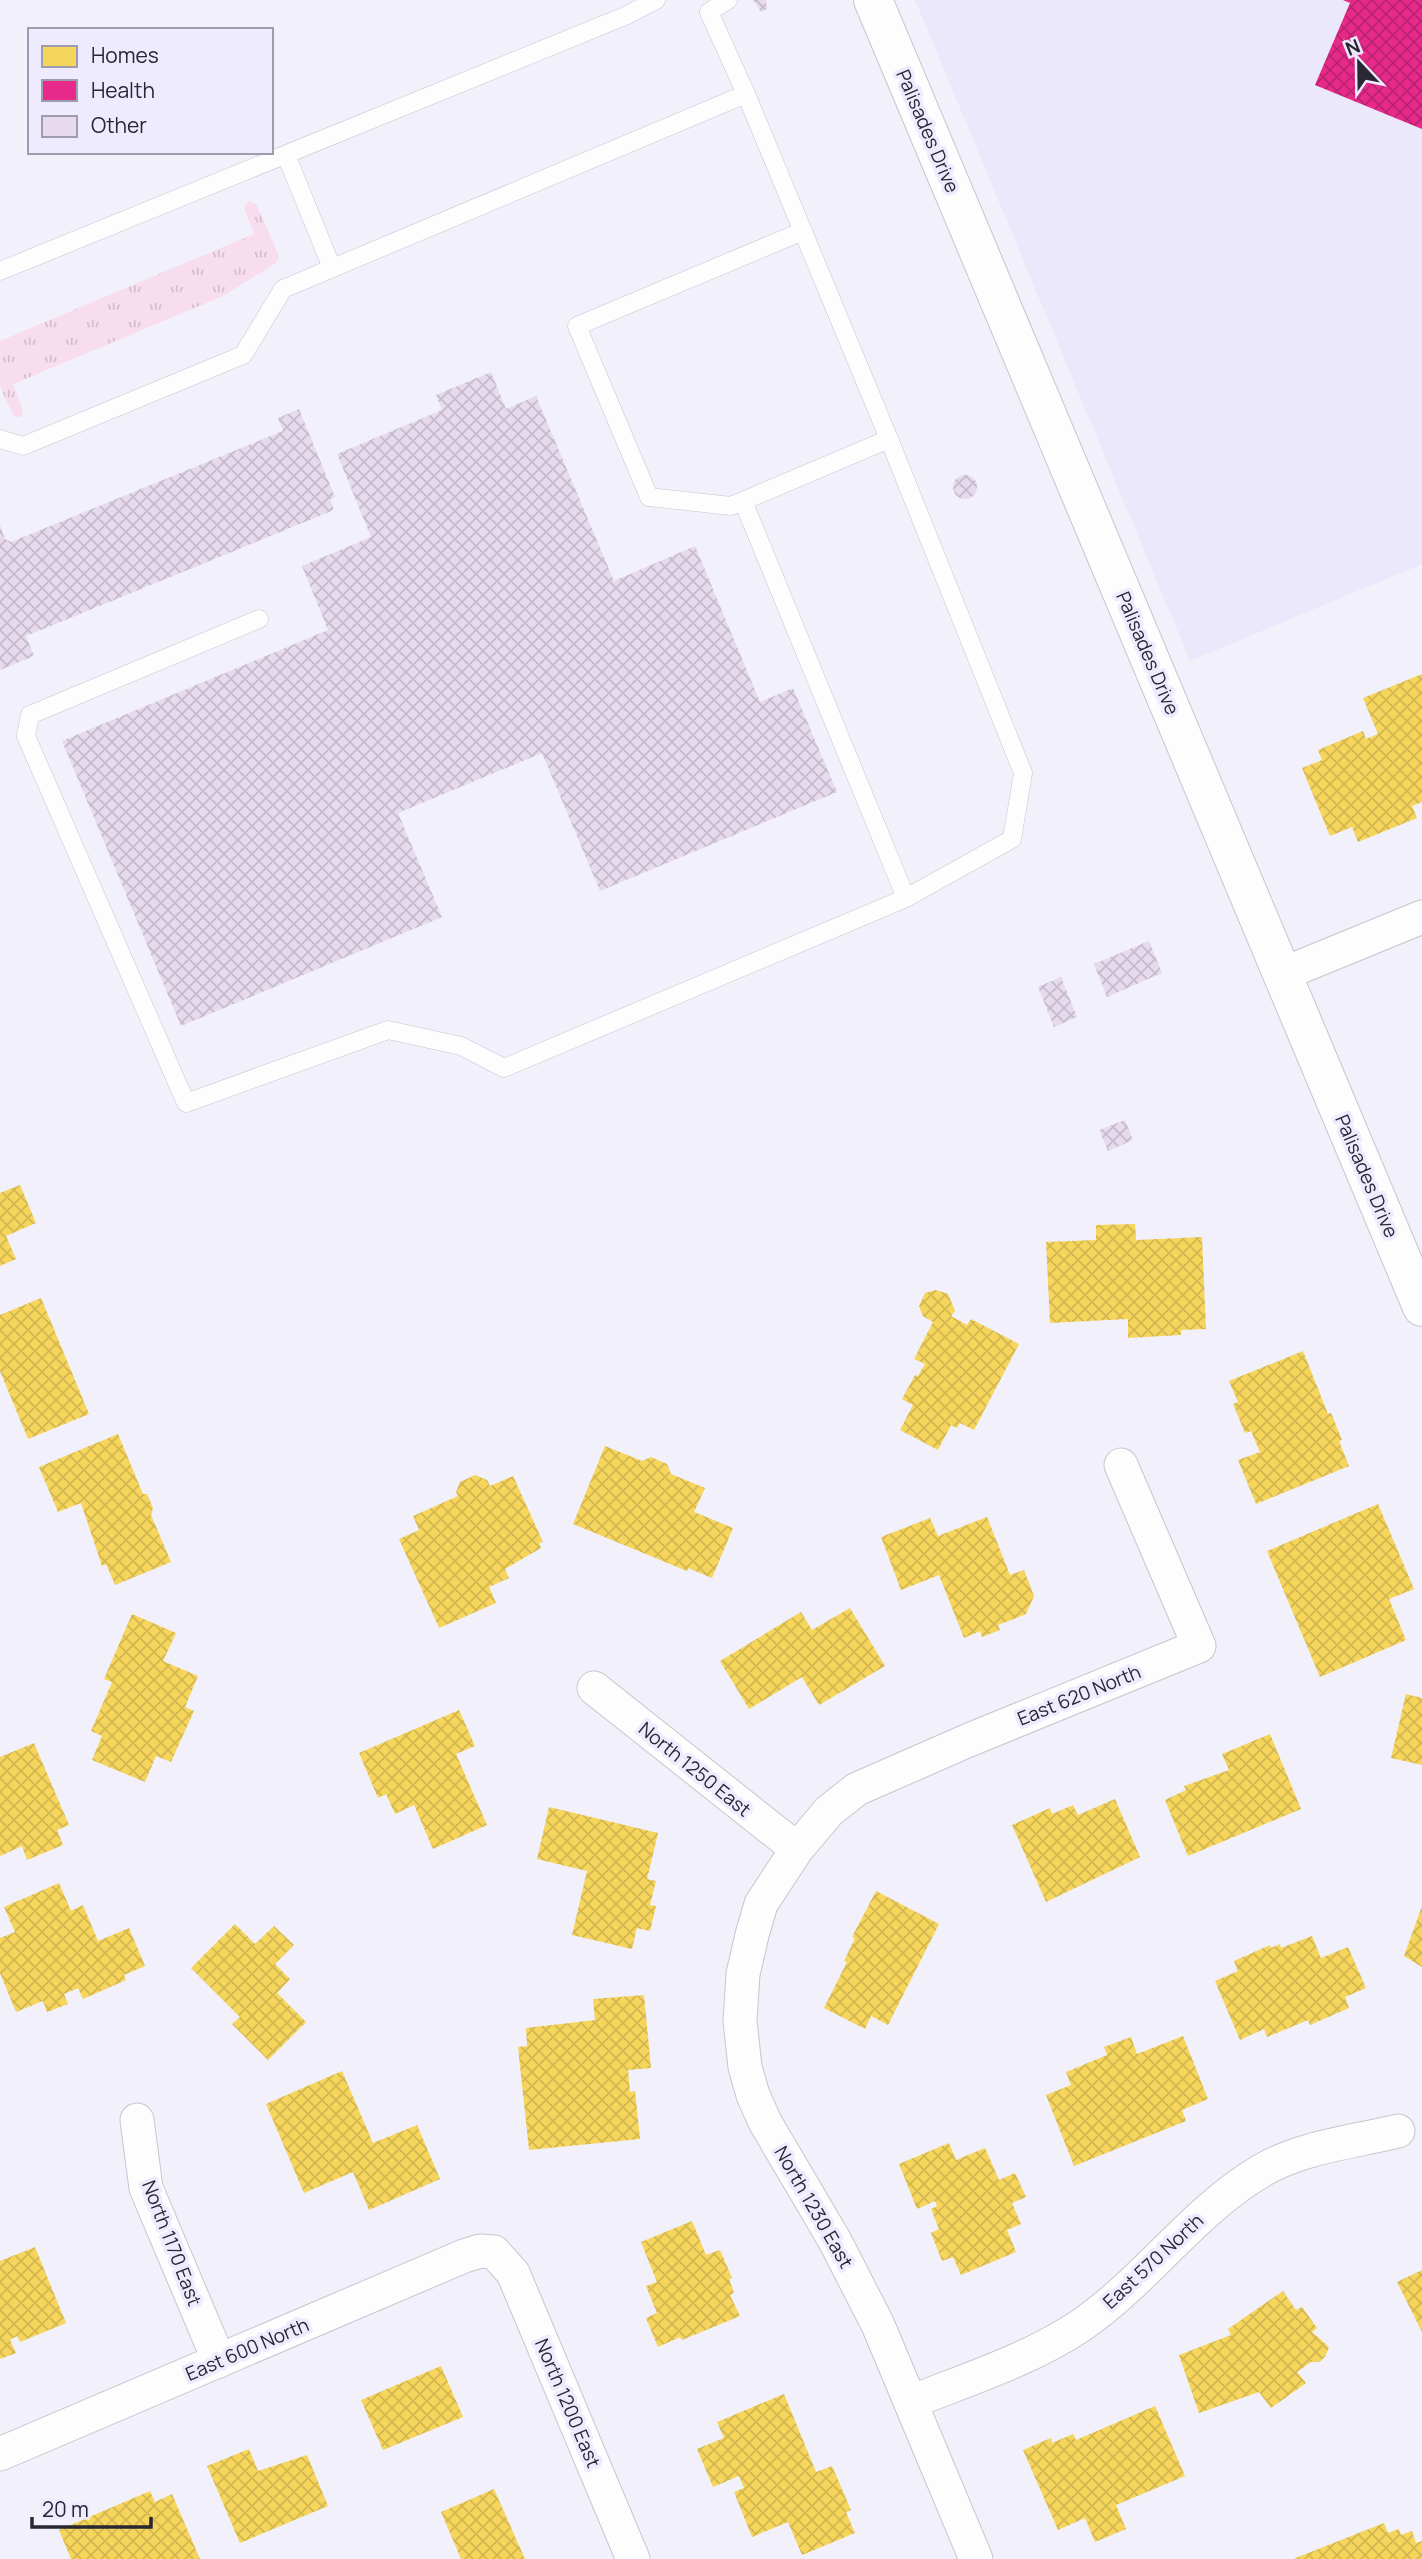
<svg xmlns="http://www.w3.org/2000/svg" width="1422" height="2559" font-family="Manrope,sans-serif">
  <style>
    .built { fill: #ebe8fb }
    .grass { fill: url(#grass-tufts) }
    .homes { fill: url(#homes-cross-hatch) }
    .health { fill: url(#health-cross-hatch) }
    .building { fill: url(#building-cross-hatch) }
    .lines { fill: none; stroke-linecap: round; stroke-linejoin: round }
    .lane-casing { stroke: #c7c5ce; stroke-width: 19 }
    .street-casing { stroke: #c7c5ce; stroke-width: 35 }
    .secondary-casing { stroke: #c7c5ce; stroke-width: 40 }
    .lane { stroke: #fdfdfe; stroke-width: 18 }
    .street { stroke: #fdfdfe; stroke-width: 33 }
    .secondary { stroke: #fdfdfe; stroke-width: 38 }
    .labels { text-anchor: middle; stroke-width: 7; stroke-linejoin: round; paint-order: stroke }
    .street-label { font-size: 19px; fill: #292731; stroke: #eeebff }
  </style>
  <defs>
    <pattern id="grass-tufts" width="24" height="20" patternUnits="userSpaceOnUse" patternTransform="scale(1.75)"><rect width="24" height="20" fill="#f7dded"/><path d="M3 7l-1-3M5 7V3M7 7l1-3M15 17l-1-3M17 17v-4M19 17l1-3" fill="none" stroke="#d4becc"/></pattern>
    <pattern id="homes-cross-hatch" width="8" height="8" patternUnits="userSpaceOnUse" patternTransform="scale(1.75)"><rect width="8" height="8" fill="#f6d55c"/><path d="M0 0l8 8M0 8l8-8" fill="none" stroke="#d3b750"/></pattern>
    <pattern id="health-cross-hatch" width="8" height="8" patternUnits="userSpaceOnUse" patternTransform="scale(1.75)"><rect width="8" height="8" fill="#e7298a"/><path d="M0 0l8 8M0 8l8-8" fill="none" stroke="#bb2371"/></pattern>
    <pattern id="building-cross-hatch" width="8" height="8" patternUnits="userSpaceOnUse" patternTransform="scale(1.75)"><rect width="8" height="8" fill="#e6daec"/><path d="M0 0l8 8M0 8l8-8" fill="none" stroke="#c5bbcb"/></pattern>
  </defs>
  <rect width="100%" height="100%" fill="#f2f0fa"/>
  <path class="built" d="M915,0H1422V564L1190,661Z"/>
  <path class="grass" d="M249,201L256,204L279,256L276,263L223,296L13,384L23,411L20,418L13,415L0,386V341L254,234L244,208Z"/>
  <g class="homes">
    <path d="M1422,674V802L1412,806L1417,818L1358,842L1352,827L1330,836L1302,768L1322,760L1318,750L1363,731L1366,739L1378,734L1363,698Z"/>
    <path d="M20,1185L36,1223L6,1236L16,1259L0,1266V1193Z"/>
    <path d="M1135,1224L1136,1240L1202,1237L1206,1329L1181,1330V1335L1128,1338V1319L1050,1323L1046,1242L1096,1240V1225Z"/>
    <path d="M936,1290L948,1294L955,1311L951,1316L967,1325L971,1319L1019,1344L974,1430L960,1423L957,1428L951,1425L938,1450L900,1430L913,1405L902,1399L915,1375L918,1376L925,1364L914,1359L933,1322L923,1316L919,1306L925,1293Z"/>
    <path d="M41,1298L89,1414L28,1439L0,1371V1315Z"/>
    <path d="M1303,1351L1328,1414L1331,1413L1342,1440L1339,1441L1349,1466L1256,1504L1238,1460L1260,1452L1251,1431L1245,1433L1233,1404L1238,1402L1229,1381Z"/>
    <path d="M118,1434L143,1494H147L153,1508L151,1515L171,1562L115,1585L106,1564L102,1566L81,1503L58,1512L39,1467Z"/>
    <path d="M605,1446L642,1461L651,1457L667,1464L671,1474L705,1488L694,1512L733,1528L712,1578L688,1568L687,1571L573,1524Z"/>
    <path d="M475,1475L487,1480L490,1486L513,1476L543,1542L539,1543L541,1548L505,1569L509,1578L489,1587L496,1603L439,1628L399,1539L419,1530L413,1516L458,1496L456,1492L460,1482Z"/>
    <path d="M1378,1504L1414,1589L1389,1599L1406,1640L1320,1677L1267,1551Z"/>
    <path d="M987,1517L1010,1575L1024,1570L1034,1596L1026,1614L998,1625L1000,1630L982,1637L980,1631L964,1638L939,1575L901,1590L881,1537L930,1518L938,1536Z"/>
    <path d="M850,1608L885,1666L819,1705L802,1677L749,1709L720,1661L801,1612L812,1630Z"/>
    <path d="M132,1614L176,1633L163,1661L198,1676L185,1707L194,1711L171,1762L156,1756L145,1782L92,1760L102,1736L91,1731L112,1682L104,1679Z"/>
    <path d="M1406,1694L1422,1698V1765L1391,1758Z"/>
    <path d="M459,1710L475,1746L456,1754L487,1825L433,1849L414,1805L395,1814L386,1794L378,1798L359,1753Z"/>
    <path d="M1270,1734L1301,1809L1188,1856L1165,1800L1186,1790L1184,1786L1229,1770L1222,1754Z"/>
    <path d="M34,1743L69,1825L57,1830L63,1845L27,1860L22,1846L0,1856V1757Z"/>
    <path d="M1115,1799L1140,1857L1046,1902L1012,1825L1050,1808L1052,1814L1073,1805L1078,1815Z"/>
    <path d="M549,1807L658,1833L647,1879L656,1881L650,1905L656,1906L650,1931L637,1928L632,1949L572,1935L587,1871L537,1859Z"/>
    <path d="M59,1883L71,1911L83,1905L98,1941L129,1928L145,1966L124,1975L126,1980L83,1999L78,1988L64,1994L68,2004L47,2012L43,2001L16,2012L0,1973V1938L15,1932L4,1907Z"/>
    <path d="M876,1891L939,1924L888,2025L871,2016L865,2029L824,2008L847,1962L844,1961L855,1938L852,1937Z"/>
    <path d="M1422,1906V1967L1404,1956Z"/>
    <path d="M235,1924L255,1944L274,1926L294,1945L275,1964L290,1979L277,1993L306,2022L268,2060L232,2024L240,2017L191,1968Z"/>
    <path d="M1312,1936L1321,1958L1348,1947L1366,1988L1345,1997L1349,2008L1310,2025L1308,2020L1267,2037L1264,2029L1240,2040L1215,1981L1238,1971L1234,1961L1270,1945L1271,1948L1280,1944L1281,1948Z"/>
    <path d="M644,1995L651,2068L628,2070L630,2092L635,2091L640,2139L529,2150L518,2047L527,2046L526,2028L595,2020L593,1999Z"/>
    <path d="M1183,2036L1208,2099L1182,2110L1186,2121L1074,2166L1046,2095L1071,2085L1066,2072L1107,2055L1104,2047L1131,2037L1137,2054Z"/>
    <path d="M342,2071L373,2143L417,2125L440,2179L369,2210L353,2172L304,2193L266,2104Z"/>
    <path d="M949,2143L956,2160L985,2148L999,2180L1015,2173L1026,2197L1012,2203L1021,2224L1007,2230L1016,2252L961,2275L953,2257L942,2261L931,2233L939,2229L931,2209L937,2206L935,2201L917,2209L899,2164Z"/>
    <path d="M692,2221L706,2255L720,2250L732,2278L729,2279L734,2293L730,2295L740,2316L682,2340L680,2337L658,2347L646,2318L657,2313L646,2286L657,2282L641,2242Z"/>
    <path d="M35,2247L66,2323L20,2342L17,2336L10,2340L16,2353L0,2359V2261Z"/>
    <path d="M1422,2270V2332L1397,2282Z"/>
    <path d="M1283,2291L1296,2310L1302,2307L1317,2328L1312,2332L1329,2347L1325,2357L1319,2362H1311L1297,2372L1306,2383L1271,2408L1259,2392L1199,2413L1179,2355L1231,2335L1228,2329Z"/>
    <path d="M441,2366L463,2417L383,2450L361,2400Z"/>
    <path d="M784,2394L816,2472L832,2466L851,2510L846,2512L855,2533L802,2555L788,2522L752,2537L734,2492L744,2488L739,2476L713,2487L697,2449L724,2438L717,2422Z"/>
    <path d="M1155,2406L1185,2476L1116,2505L1126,2529L1095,2542L1085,2518L1058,2530L1023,2450L1051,2438L1052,2443L1073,2434L1076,2440Z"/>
    <path d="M249,2449L258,2471L307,2455L328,2506L240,2543L207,2466Z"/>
    <path d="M494,2489L525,2559H461L441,2512Z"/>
    <path d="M150,2491L155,2502L172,2494L200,2559H71L59,2530Z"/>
    <path d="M1384,2523L1388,2533L1399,2529L1401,2535L1412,2531L1416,2543L1422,2541V2559H1293Z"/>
  </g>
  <path class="health" d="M1343,0H1422V129L1315,85L1350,3Z"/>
  <g class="building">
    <path d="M753,0H766L767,9L761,12Z"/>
    <path d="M491,372L506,409L536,396L614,581L695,546L760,702L793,688L837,792L600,891L542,753L398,813L442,917L181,1026L62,741L328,630L302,566L371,537L337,454L442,410L436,395Z"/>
    <path d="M299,409L335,497L330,499L334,510L26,636L34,656L0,670V525L5,539L11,542L283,431L278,418Z"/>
    <circle cx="965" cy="487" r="12"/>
    <path d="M1149,941L1162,973L1107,997L1094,964Z"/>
    <path d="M1061,977L1077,1017L1054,1027L1038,987Z"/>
    <path d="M1125,1120L1133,1140L1108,1151L1099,1130Z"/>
  </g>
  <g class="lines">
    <g class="lane-casing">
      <g id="lane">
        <path d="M286,155L332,268"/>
        <path d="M803,231L577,326L649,497L731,506L889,439"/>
        <path d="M0,271L625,16L656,0"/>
        <path d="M0,439L23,446L243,355L283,289L746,94L709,12L728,0"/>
        <path d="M743,501L906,898"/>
        <path d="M259,619L30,715L26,736L186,1103L388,1030L461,1046L504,1068L906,898L1012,839L1023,773L889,439L746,94"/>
      </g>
    </g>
    <g class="street-casing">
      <g id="street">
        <path d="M1283,974L1422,917"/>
        <path d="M594,1688L797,1849"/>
        <path d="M137,2120L146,2188L219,2361"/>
        <path d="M911,2402C968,2379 1029,2360 1080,2326C1146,2281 1192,2212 1261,2171C1301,2147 1353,2142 1398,2131"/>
        <path d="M0,2454L464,2256L480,2251L494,2252L513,2273L633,2559"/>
        <path d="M976,2559L878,2325L835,2241L765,2122L753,2095L745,2067L740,2021L743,1974L752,1935L761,1904L797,1849L829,1811L857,1789L969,1740L1199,1646L1121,1465"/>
      </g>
    </g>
    <g class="secondary-casing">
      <path id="secondary" d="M873,0L1422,1307"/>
    </g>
    <use href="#lane" class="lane"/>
    <use href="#street" class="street"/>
    <use href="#secondary" class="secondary"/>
  </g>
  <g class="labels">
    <g class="street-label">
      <text transform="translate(928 131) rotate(67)" y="7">Palisades Drive</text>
      <text transform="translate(1148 653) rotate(67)" y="7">Palisades Drive</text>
      <text transform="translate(1367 1176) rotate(67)" y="7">Palisades Drive</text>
      <text transform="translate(1079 1695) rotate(-22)" y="7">East 620 North</text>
      <text transform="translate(695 1769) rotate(39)" y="7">North 1250 East</text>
      <text transform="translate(814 2207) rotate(60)" y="7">North 1230 East</text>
      <text transform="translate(172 2243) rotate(69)" y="7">North 1170 East</text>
      <text transform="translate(1153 2261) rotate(-43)" y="7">East 570 North</text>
      <text transform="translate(247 2349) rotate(-23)" y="7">East 600 North</text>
      <text transform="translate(568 2403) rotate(67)" y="7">North 1200 East</text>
    </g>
  </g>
  <rect x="28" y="28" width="245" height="126" fill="#eeebff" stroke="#9f9dad" stroke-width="2"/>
  <rect x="42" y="46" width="35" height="21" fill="#f6d55c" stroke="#9f9dad" stroke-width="2"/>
  <text x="91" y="63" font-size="21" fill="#292731">Homes</text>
  <rect x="42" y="80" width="35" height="21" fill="#e7298a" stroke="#9f9dad" stroke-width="2"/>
  <text x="91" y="98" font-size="21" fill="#292731">Health</text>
  <rect x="42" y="116" width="35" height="21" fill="#e6daec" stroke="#9f9dad" stroke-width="2"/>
  <text x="91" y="133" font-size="21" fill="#292731">Other</text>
  <g transform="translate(1359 63) rotate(338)" stroke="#eeebff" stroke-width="5" paint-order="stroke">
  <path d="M0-5L12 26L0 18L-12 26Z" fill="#292731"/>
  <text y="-10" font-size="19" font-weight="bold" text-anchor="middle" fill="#292731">N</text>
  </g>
  <path d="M32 2517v10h119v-10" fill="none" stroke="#292731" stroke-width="3.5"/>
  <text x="42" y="2517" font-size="21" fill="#292731" stroke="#eeebff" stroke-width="5" paint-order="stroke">20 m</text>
</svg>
